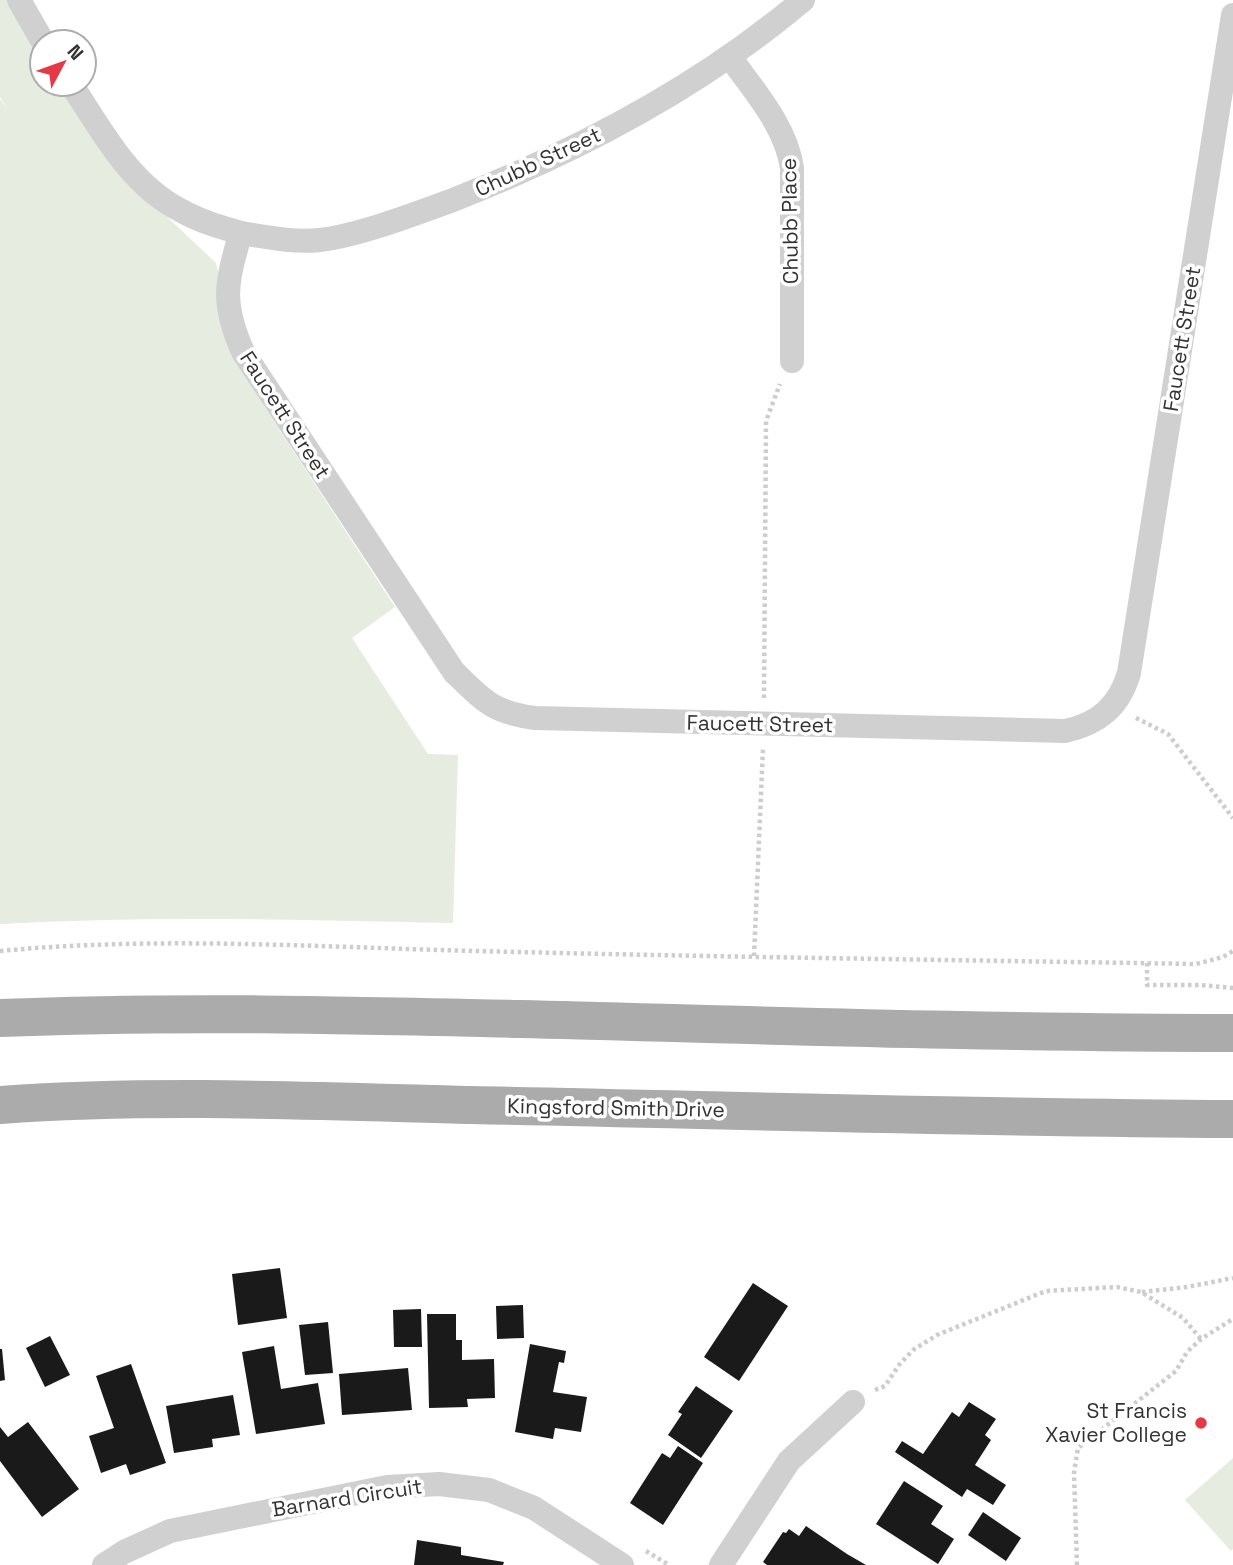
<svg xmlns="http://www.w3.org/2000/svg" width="1233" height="1565" font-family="'Space Grotesk',sans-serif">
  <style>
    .green { fill: #e6ecdf }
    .building { fill: #1a1a1a }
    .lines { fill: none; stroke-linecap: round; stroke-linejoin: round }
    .path { stroke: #cdcdcd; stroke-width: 4.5; stroke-dasharray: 3.5 3.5; stroke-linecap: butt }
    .street { stroke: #d0d0d0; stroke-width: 24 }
    .primary { stroke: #ababab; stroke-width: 38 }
    .poi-dot { fill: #e63946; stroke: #fff; stroke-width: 2.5 }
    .labels { text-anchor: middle; stroke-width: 7; stroke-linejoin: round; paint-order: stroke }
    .street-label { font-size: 21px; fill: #333; stroke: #fff }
    .poi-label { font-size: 21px; fill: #333; stroke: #fff; text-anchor: end }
  </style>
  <rect width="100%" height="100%" fill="#fff"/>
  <g class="green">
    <path d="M0,0H8L42,45V84H70L146,197L216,263L247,380L395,607L352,638L428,754L458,755L453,923C302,920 151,915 0,924V99L7,108L0,97Z"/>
    <path d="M1233,1458V1549L1231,1551L1185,1500Z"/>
  </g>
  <g class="building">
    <path d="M280,1268L287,1318L238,1325L232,1274Z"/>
    <path d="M753,1283L788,1306L739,1381L704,1357Z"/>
    <path d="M523,1305L524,1338L497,1339L496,1306Z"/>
    <path d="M421,1309L422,1347H394L393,1310Z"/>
    <path d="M427,1314H456V1340H462V1360L494,1359L495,1398L467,1399L468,1407L429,1408Z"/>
    <path d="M328,1322L333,1373L305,1375L299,1325Z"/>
    <path d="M50,1336L70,1375L45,1387L26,1348Z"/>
    <path d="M530,1344L566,1351L564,1363L559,1362L553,1392L587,1397L581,1432L555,1428L553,1439L515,1432Z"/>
    <path d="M274,1346L281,1389L318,1383L325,1424L256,1434L242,1352Z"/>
    <path d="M0,1349H2L5,1380L0,1381Z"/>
    <path d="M131,1364L166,1463L130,1475L126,1464L101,1473L89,1436L114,1428L96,1376Z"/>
    <path d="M408,1368L412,1410L342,1415L339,1374Z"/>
    <path d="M696,1386L733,1411L701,1458L668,1435L682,1414L678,1412Z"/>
    <path d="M233,1395L240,1435L212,1439L213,1447L174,1453L166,1406Z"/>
    <path d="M969,1402L996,1419L985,1435L991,1440L975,1465L1006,1485L993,1505L967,1489L962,1497L895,1452L902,1441L923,1454L952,1412L959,1417Z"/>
    <path d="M28,1422L79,1489L42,1517L0,1461V1427L8,1437Z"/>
    <path d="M678,1446L703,1463L663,1525L630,1503L662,1453L670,1458Z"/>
    <path d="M904,1481L943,1506L931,1524L954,1539L938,1564L876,1524Z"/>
    <path d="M983,1512L1021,1538L1006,1561L968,1535Z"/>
    <path d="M806,1526L847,1554L866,1565H767L763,1562L783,1532L786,1533L789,1529L799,1536Z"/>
    <path d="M417,1540L461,1547V1555L504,1562L503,1565H414Z"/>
  </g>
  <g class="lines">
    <g class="path">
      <path d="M764,698L766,421L780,384"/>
      <path d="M1136,718L1168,734L1233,818"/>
      <path d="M0,951C158,936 316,947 475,951C715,957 956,960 1196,964L1223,957L1233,951"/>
      <path d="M754,956L763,748"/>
      <path d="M1147,963V985H1200L1233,988"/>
      <path d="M1142,1292L1187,1287L1233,1278"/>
      <path d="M875,1390L885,1386L899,1365L913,1350L937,1335L1046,1291L1117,1287L1141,1292L1183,1318L1201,1339"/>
      <path d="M646,1551L669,1565"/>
      <path d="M1077,1565L1074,1473L1078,1448L1176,1371L1187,1352L1201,1339L1233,1319"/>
    </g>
    <g class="street">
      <path d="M19,0L43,42"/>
      <path d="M730,57C754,91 786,126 792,168V361"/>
      <path d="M71,84C101,129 129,184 180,210C199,221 220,227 241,233C225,282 222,305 243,352L454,672C484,701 492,712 535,718L1065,731C1098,724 1119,707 1129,673L1233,15"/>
      <path d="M241,233C266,237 294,243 320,240C360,235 415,214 453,200C578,151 700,87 803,0"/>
      <path d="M104,1565L124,1552L170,1531L387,1487L439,1484L489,1490L534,1508L622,1565"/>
      <path d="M721,1565L789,1461L853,1402"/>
    </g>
    <g class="primary">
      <path d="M0,1018C174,1011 347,1015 520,1019C758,1025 995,1033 1233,1033"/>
      <path d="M0,1105C156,1094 314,1101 471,1105C725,1110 979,1118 1233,1119"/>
    </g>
  </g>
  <circle class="poi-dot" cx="1201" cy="1423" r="7"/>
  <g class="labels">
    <g class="street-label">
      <text transform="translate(538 162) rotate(-25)" y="7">Chubb Street</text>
      <text transform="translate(790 221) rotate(-91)" y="7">Chubb Place</text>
      <text transform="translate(1182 339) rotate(-81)" y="7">Faucett Street</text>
      <text transform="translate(285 415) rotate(57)" y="7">Faucett Street</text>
      <text transform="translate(760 724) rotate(1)" y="7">Faucett Street</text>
      <text transform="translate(616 1108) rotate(1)" y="7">Kingsford Smith Drive</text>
      <text transform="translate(347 1498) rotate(-9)" y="7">Barnard Circuit</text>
    </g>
    <g class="poi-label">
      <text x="1187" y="1418">St Francis<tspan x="1187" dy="24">Xavier College</tspan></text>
    </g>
  </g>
  <g transform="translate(63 63) rotate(49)"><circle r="33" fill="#ffffff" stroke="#adadad" stroke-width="2"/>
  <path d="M0-5L12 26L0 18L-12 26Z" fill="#e63946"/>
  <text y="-10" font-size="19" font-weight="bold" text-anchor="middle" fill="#333333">N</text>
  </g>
</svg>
